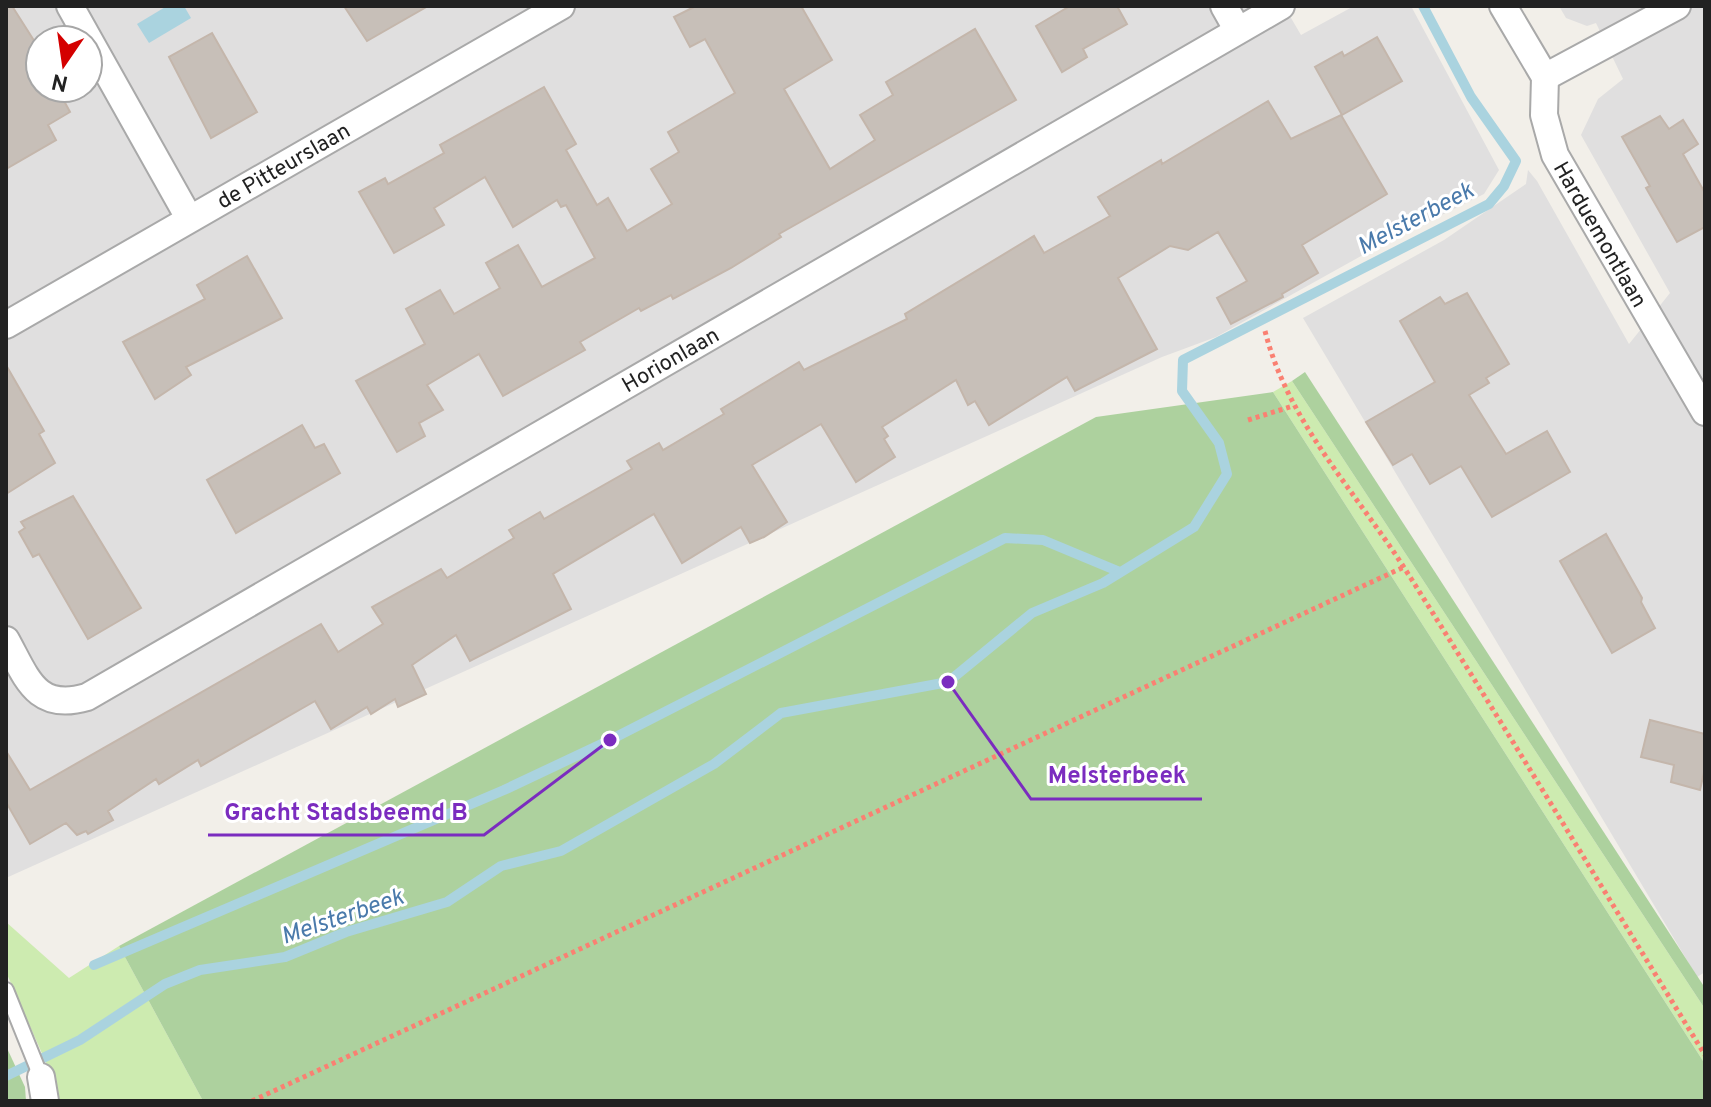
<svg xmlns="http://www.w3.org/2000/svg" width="1711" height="1107" font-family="Overpass,sans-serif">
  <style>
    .residential { fill: #e0dfdf; fill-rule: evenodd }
    .grass { fill: #cdebb0 }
    .forest { fill: #add19e }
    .water { fill: #aad3df }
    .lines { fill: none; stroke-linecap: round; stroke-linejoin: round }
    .stream { stroke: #aad3df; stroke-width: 10 }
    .building { fill: #c7bfb8; stroke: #c4b6ab; stroke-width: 2 }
    .lane-casing { stroke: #a9a9a9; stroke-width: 18 }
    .street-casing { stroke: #a9a9a9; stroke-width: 30 }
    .path { stroke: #fa8072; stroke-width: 5; stroke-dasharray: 4 4; stroke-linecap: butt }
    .lane { stroke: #fff; stroke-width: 14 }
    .street { stroke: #fff; stroke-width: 26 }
    .labels { text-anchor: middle; stroke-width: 6; stroke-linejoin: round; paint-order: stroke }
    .street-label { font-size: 22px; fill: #222; stroke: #fff }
    .water-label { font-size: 24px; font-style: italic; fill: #4a7aab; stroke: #fff }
    .leader { fill: none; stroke: #7b2cbf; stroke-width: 3 }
    .callout-dot { fill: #7b2cbf; stroke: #fff; stroke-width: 3 }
    .callout-label { font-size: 24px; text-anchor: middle; font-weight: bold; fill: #7b2cbf; stroke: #fff; stroke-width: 6; stroke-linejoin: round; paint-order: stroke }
  </style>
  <rect width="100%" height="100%" fill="#f2efe9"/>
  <g class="residential">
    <path d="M6,6H1284L1301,35L1354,6H1411L1499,170L1484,194L1379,246L1216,337L1162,357L6,878ZM40,40H88V88H40Z"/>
    <path d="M1559,6H1705V972L1697,977L1303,318L1444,240L1526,184L1528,170L1537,181L1629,344L1670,293L1581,135L1598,99L1623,79L1596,23L1587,26L1566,18Z"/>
  </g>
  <g class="grass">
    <path d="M1292,381L1705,1009V1064L1273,392Z"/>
    <path d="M6,922L69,978L119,946L203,1101H58L48,1067L6,972Z"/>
  </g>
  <g class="forest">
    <path d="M1305,372L1705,988V1009L1292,381Z"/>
    <path d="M1273,392L1705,1064V1101H203L119,946L1096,417Z"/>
    <path d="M6,1046L25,1087L26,1101H6Z"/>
  </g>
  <path class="water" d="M167,6H184L191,18L149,43L137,24Z"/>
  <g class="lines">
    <g class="stream">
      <path d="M94,965L504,790L610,740L1005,538L1043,540L1120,572"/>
      <path d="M6,1076L80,1040L165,984L200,970L285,957L346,932L447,902L501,866L561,851L714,764L781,713L948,682L1032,613L1103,583L1194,527L1227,474L1219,443L1182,391L1183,360L1489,204L1504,186L1516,161L1471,97L1423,6"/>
    </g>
  </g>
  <g class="building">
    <path d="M6,6H12L40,50V88H57L70,112L48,125L56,140L6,169Z"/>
    <path d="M344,6H428L367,41Z"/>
    <path d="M696,6H801L832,60L784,89L830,169L875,140L860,115L893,95L886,82L975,29L1016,100L779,234L781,237L731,268L673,299L671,295L641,311L639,308L580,342L585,350L503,396L479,354L427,385L443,410L419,423L425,436L397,452L356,381L425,344L406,309L440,290L454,314L500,288L486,263L518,245L542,287L595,258L566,205L561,207L557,200L513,227L485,177L434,208L444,225L394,253L359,192L385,178L388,184L444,153L440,145L544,87L576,144L566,150L597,205L608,198L627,231L672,204L651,169L679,152L668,132L735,93L705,39L690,47L674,17Z"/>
    <path d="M1070,6H1117L1127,24L1083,49L1087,57L1062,72L1036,26Z"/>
    <path d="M212,33L257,112L211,138L169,57Z"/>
    <path d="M1377,37L1402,81L1342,115L1315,67L1342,52L1344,56Z"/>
    <path d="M1268,101L1291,139L1341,115L1387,194L1302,245L1318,273L1282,294L1283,297L1231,324L1217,298L1247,281L1218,232L1188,250L1170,246L1118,278L1157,349L1075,391L1067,377L989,425L975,401L968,405L956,380L882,427L888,436L884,439L895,457L856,482L821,424L752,465L787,522L764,537L750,543L741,527L682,563L654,514L553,574L571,609L470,661L456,635L412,665L426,694L398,707L395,699L371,714L367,707L331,729L315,701L201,766L198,760L159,784L156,779L108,811L113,820L88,834L86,831L77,835L66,823L30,844L6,802V751L30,790L321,624L338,652L383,624L372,607L441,569L447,578L514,538L509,530L540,512L544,519L632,469L627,461L659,443L663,450L724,414L721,409L799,362L804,370L907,319L905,314L1034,236L1044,253L1110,216L1098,197L1161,160L1162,164Z"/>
    <path d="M1660,116L1669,129L1683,120L1698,144L1683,154L1705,193V227L1677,242L1646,188L1650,186L1622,137Z"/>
    <path d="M247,256L282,318L186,367L191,375L155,399L123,342L205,299L197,285Z"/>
    <path d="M1467,293L1509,364L1486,378L1489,383L1469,395L1506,454L1547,431L1570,472L1492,517L1461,466L1430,484L1412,454L1393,465L1366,422L1435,382L1400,321L1440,297L1445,304Z"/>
    <path d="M6,365L44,431L39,434L55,463L6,494Z"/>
    <path d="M302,425L315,448L324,444L340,473L236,533L207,480Z"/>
    <path d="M73,496L141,608L88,639L39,554L33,557L19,532L25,528L21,522Z"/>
    <path d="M1606,534L1642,598L1641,602L1655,628L1612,653L1560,561Z"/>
    <path d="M1650,720L1705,734V768L1700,790L1671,782L1674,765L1641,757Z"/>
  </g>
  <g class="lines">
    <g class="lane-casing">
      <path id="lane" d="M6,990L41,1077"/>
    </g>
    <g class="street-casing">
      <g id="street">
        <path d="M70,6L189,218"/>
        <path d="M1224,6L1237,29"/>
        <path d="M1503,6L1545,77L1544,115L1555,155L1705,412"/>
        <path d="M1545,77L1677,6"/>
        <path d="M6,325L561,6"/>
        <path d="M6,640C27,678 36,712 87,697L1281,6"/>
        <path d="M41,1077L45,1101"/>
      </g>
    </g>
    <g class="path">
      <path d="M1265,331C1288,422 1355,491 1405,569C1507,730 1605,893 1705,1055"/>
      <path d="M1248,420L1293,406"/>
      <path d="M252,1101L1404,567"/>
    </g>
    <use href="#lane" class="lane"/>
    <use href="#street" class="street"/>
  </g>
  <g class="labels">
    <g class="street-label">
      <text transform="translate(283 165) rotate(-30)" y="8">de Pitteurslaan</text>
      <text transform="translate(1601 234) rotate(60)" y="8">Harduemontlaan</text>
      <text transform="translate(670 359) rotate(-30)" y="8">Horionlaan</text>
    </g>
    <g class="water-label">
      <text transform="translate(1415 218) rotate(-28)" y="8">Melsterbeek</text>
      <text transform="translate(342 916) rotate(-19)" y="8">Melsterbeek</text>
    </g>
  </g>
  <path class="leader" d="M948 682L1031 799H1202M610 740L484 835H208"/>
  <g class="callout-dot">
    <circle cx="948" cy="682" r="8"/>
    <circle cx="610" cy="740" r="8"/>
  </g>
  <g class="callout-label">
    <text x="1117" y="783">Melsterbeek</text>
    <text x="346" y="820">Gracht Stadsbeemd B</text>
  </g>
  <rect width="1711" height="1107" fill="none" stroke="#222222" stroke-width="16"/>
  <g transform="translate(64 64) rotate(193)"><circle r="38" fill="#ffffff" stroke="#a7a7a7" stroke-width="2"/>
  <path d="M0-6L14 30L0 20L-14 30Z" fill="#d40000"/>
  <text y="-12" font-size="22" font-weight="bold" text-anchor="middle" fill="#222222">N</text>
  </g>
</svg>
